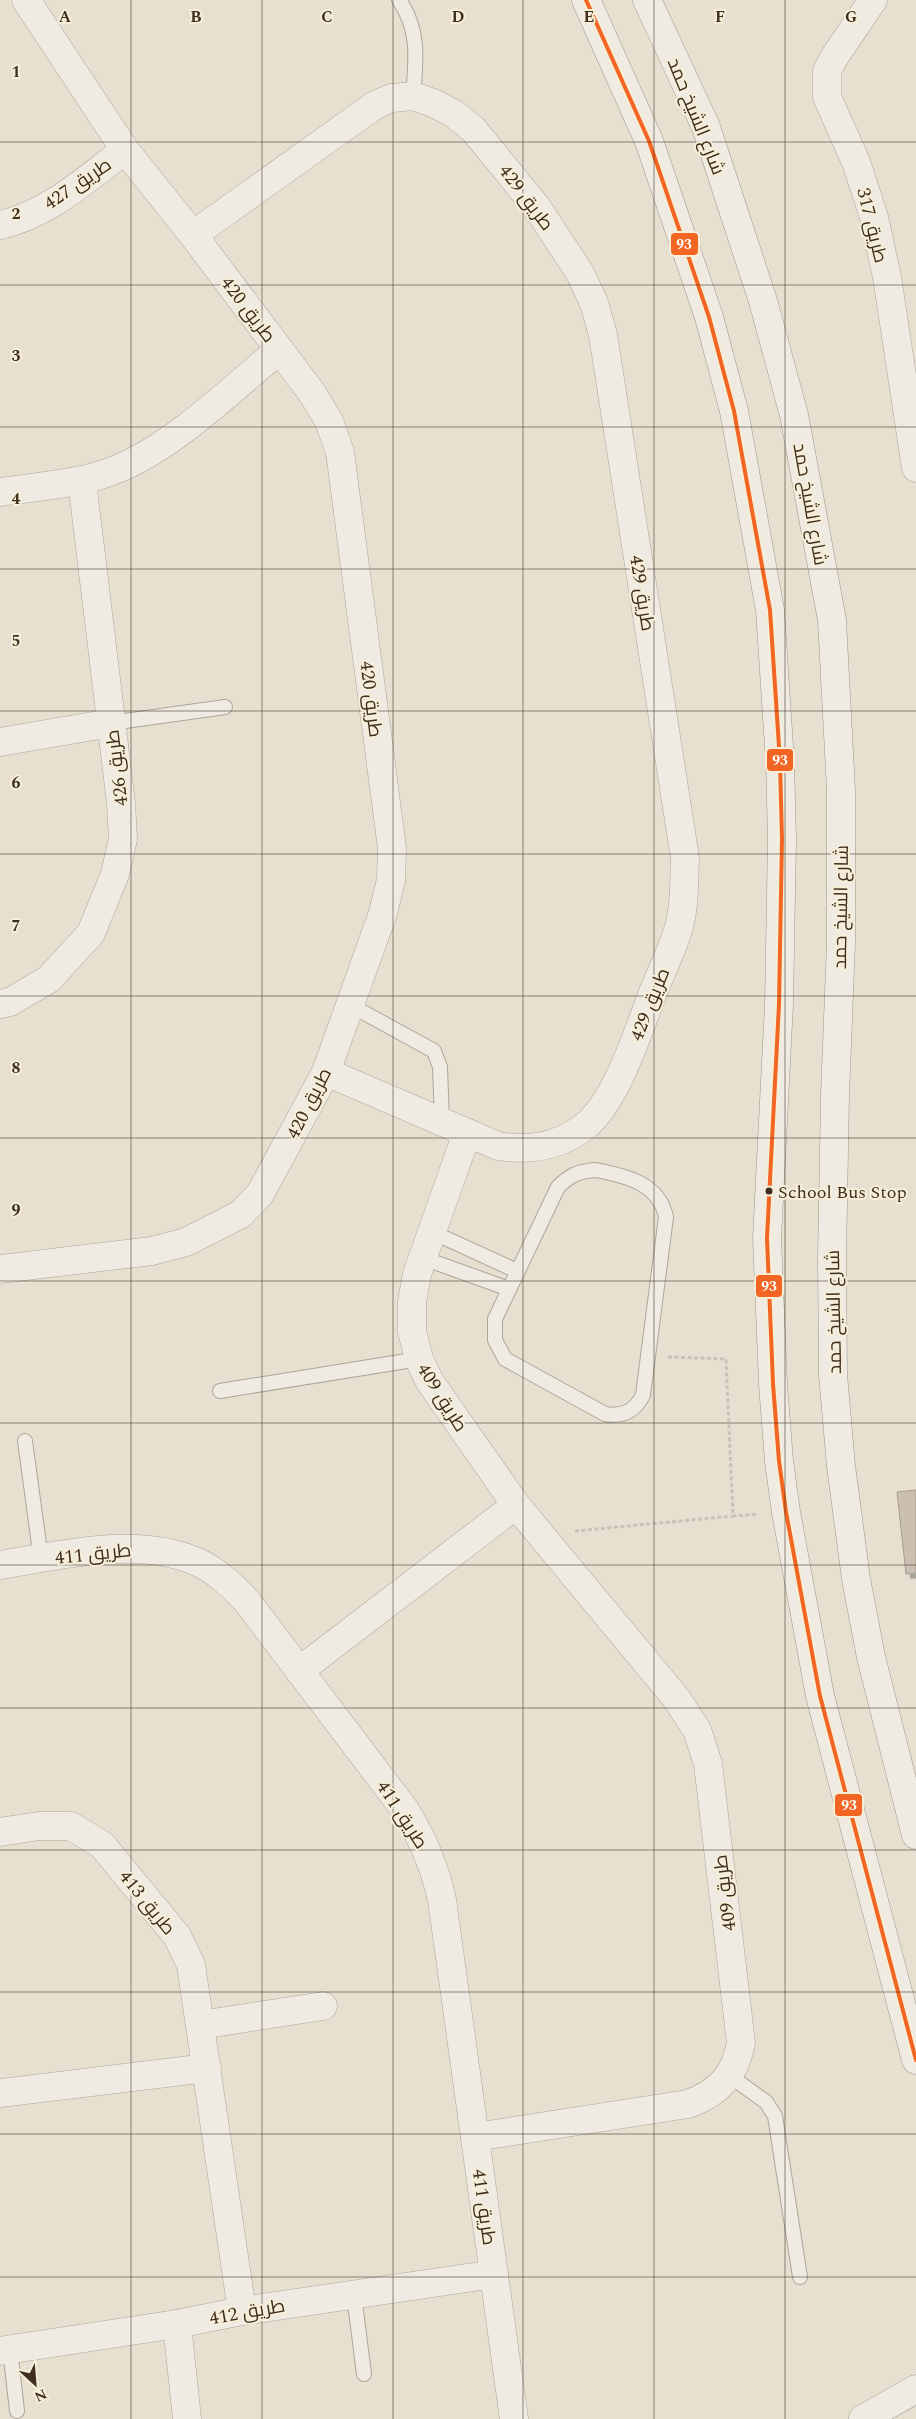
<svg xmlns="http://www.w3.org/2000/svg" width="916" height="2419" font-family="Spectral,Cairo,serif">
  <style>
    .building { fill: #cbbfb2; stroke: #a89c90; filter: url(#shadow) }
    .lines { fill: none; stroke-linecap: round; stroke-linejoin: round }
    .lane-casing { stroke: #ada599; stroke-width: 16 }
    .street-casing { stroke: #ada599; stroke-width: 29 }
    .secondary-casing { stroke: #9c958a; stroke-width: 29 }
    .path { stroke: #c8c2b9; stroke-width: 3; stroke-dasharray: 4 2.5; stroke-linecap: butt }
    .lane { stroke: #efebe3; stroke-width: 14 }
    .street { stroke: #efebe3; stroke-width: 28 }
    .secondary { stroke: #efebe3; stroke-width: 28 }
    .bus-1-casing { stroke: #f7eed8; stroke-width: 8 }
    .bus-1 { stroke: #f26522; stroke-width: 4 }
    .grid { fill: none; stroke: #3d2e20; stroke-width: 1; stroke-opacity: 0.55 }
    .bus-dot { fill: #3d2e20; stroke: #f7eed8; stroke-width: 2 }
    .labels { text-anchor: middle; stroke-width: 4; stroke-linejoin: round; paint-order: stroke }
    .bus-label { font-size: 18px; fill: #3d2e20; stroke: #f7eed8; text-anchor: start }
    .street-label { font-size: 19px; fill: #3d2e20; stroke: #f7eed8 }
    .grid-label { font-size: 16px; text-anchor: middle; font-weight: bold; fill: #3d2e20; stroke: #f7eed8; stroke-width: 4; stroke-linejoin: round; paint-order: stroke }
    .line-badge { stroke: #f7eed8; stroke-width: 2 }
    .badge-label { font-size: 14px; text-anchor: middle; font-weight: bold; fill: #fff }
  </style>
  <defs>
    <filter id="shadow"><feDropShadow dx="4.5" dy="4.5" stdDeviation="0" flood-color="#0004"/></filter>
  </defs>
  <rect width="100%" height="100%" fill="#e7e0d1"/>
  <path class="building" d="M916,1490V1573L906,1574L897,1492Z"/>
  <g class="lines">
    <g class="lane-casing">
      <g id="lane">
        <path d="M399,0C420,30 416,61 413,96"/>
        <path d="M111,723L225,707"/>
        <path d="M350,1005L434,1051L440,1067L442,1122"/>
        <path d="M596,1170C626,1176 659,1183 666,1217L643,1395C635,1411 623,1417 605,1414L505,1359L495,1340V1319L558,1187C570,1175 579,1171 596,1170Z"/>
        <path d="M432,1232L517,1271"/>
        <path d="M423,1258L509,1289"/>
        <path d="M220,1391L419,1359"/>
        <path d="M25,1441L41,1559"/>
        <path d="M730,2076L766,2102L775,2116L800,2277"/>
        <path d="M354,2295L364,2374"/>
        <path d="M10,2349L17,2411"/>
      </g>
    </g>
    <g class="street-casing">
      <g id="street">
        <path d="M873,0L833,59L827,71V97L856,162L874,217L887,277L916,468"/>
        <path d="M0,225C47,215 88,178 125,150"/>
        <path d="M193,235L375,105L392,98L413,96L433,103L453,113L473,129L536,206L580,273L594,303L603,335L685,858C684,881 685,907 678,930C672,950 662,970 654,990C639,1028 617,1102 584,1127C558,1147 530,1151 498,1146L326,1072"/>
        <path d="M0,492C40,486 83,484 120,468C176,444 232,389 279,350"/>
        <path d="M0,742L111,723"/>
        <path d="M0,1004L10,1002L49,979L91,933L115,874L123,839L121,803L82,481"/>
        <path d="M467,1133L417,1274L412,1302V1331L419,1359L430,1382L516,1505L676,1698L697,1730L708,1764L741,2043C735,2075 719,2093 688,2104L475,2137"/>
        <path d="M0,1269L152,1251L186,1242L241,1214L260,1194L326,1072L383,913L391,880L392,848L340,452L329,421L312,393L193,235L125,150L26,0"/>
        <path d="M0,1565C61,1555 137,1536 195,1561C215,1569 231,1585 246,1600L405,1810C423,1839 435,1867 442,1900L514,2419"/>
        <path d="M299,1671L516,1505"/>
        <path d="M0,1832L39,1826H71L102,1845L177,1936L191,1965L242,2311"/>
        <path d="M200,2025L323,2006"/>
        <path d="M0,2093L207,2068"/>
        <path d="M177,2324L187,2419"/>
        <path d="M0,2351L177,2324L242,2311L494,2274"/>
      </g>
    </g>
    <g class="secondary-casing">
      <g id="secondary">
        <path d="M586,0L649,141L709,317L734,411L770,610L780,762L782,839L779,1004L767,1238L773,1384L779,1461L786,1512L820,1696L916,2060"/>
        <path d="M647,0L706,127L763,301L794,415L832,620L841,790V943L835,1095L832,1259L833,1375L841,1466L856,1579L871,1657L916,1835"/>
        <path d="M863,2419L916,2389"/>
      </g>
    </g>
    <g class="path">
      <path d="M668,1357L726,1359L733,1516L757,1514"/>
      <path d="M575,1531L733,1516"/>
    </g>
    <use href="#lane" class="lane"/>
    <use href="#street" class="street"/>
    <use href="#secondary" class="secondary"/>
    <g class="bus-1-casing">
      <path id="bus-1" d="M586,0L649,141L709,317L734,411L770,610L780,762L782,839L779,1004L767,1238L773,1384L779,1461L786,1512L820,1696L916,2060"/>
    </g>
    <use href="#bus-1" class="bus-1"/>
  </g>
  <path class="grid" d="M131,0V2419M262,0V2419M393,0V2419M523,0V2419M654,0V2419M785,0V2419M0,142H916M0,285H916M0,427H916M0,569H916M0,711H916M0,854H916M0,996H916M0,1138H916M0,1281H916M0,1423H916M0,1565H916M0,1708H916M0,1850H916M0,1992H916M0,2134H916M0,2277H916"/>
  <circle class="bus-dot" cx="769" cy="1191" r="4.5"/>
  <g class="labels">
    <g class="bus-label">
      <text x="778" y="1198">School Bus Stop</text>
    </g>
    <g class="street-label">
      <text transform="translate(697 116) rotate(68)" y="7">شارع الشيخ حمد</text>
      <text transform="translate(77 183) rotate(-34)" y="7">طريق 427</text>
      <text transform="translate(527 197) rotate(53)" y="7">طريق 429</text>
      <text transform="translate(873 225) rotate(76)" y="7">طريق 317</text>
      <text transform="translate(249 309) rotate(53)" y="7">طريق 420</text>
      <text transform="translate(811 504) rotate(80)" y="7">شارع الشيخ حمد</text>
      <text transform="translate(643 593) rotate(81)" y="7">طريق 429</text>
      <text transform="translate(372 699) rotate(83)" y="7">طريق 420</text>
      <text transform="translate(116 768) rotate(-97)" y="7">طريق 426</text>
      <text transform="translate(840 907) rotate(-89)" y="7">شارع الشيخ حمد</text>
      <text transform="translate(649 1004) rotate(-68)" y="7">طريق 429</text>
      <text transform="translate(308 1103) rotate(-63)" y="7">طريق 420</text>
      <text transform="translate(833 1312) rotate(-91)" y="7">شارع الشيخ حمد</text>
      <text transform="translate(443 1397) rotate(58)" y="7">طريق 409</text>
      <text transform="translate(93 1553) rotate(-6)" y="7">طريق 411</text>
      <text transform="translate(403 1814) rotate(57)" y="7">طريق 411</text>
      <text transform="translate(724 1893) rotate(-97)" y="7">طريق 409</text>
      <text transform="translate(148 1902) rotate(51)" y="7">طريق 413</text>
      <text transform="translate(485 2207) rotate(82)" y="7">طريق 411</text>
      <text transform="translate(247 2311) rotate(-10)" y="7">طريق 412</text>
    </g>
  </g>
  <g class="grid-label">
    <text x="65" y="22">A</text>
    <text x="196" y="22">B</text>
    <text x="327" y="22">C</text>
    <text x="458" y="22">D</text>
    <text x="589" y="22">E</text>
    <text x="720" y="22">F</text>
    <text x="851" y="22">G</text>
    <text x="16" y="77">1</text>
    <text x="16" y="219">2</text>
    <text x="16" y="361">3</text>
    <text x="16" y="504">4</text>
    <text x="16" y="646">5</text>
    <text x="16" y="788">6</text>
    <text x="16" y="931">7</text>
    <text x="16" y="1073">8</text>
    <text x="16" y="1215">9</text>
  </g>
  <g class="line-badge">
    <rect x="670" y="232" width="29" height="24" rx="5" fill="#f26522"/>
    <rect x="766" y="748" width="28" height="24" rx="5" fill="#f26522"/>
    <rect x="755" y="1274" width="28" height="24" rx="5" fill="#f26522"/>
    <rect x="834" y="1793" width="29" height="24" rx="5" fill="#f26522"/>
  </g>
  <g class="badge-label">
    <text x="684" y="249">93</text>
    <text x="780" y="765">93</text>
    <text x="769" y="1291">93</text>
    <text x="849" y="1810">93</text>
  </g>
  <g transform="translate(35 2384) rotate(154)" stroke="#f7eed8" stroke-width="4" paint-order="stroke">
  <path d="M0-4L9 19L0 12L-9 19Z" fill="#3d2e20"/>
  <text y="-8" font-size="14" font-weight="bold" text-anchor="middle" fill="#3d2e20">N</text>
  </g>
</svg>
